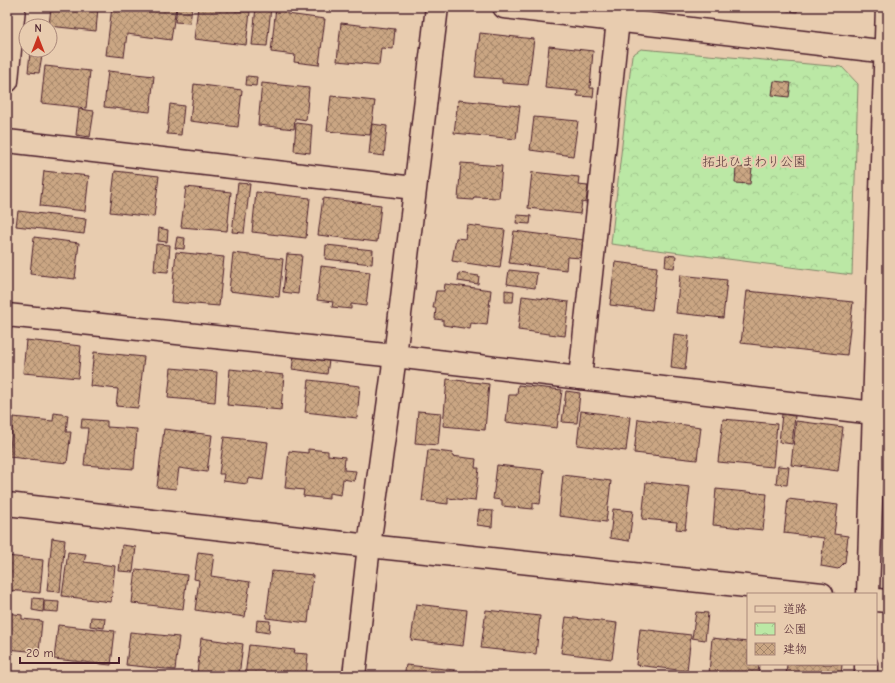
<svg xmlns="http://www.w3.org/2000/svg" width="895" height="683" font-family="'Comic Neue','Klee One',sans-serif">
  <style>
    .park { fill: url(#park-crowns); stroke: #828468 }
    .building { fill: url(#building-cross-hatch); stroke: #4a1f2b }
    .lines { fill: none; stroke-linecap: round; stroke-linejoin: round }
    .minor-casing { stroke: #4a1f2b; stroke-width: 25 }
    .minor { stroke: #e8ccaf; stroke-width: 22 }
    .labels { text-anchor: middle; stroke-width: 4; stroke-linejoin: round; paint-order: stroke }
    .park-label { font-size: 13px; fill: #553337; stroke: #e8ccaf }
  </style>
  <defs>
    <pattern id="park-crowns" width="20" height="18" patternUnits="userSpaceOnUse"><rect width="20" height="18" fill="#bbe8a5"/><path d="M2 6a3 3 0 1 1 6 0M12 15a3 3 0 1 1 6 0" fill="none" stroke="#a2c78e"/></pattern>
    <pattern id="building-cross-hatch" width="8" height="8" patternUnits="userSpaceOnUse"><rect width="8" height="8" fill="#caa683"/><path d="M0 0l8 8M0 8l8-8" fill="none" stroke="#a6876b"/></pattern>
  </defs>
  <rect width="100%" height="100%" fill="#e8ccaf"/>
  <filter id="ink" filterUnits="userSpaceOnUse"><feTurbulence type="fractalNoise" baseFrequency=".025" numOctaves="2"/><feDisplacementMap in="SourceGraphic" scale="8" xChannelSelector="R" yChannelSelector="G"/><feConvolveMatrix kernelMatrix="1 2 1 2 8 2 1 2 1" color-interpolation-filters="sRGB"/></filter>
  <g filter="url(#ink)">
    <path class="park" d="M641,49L842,67L858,84L852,275L611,244L632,55Z"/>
    <g class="building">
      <path d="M51,7H98L96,31L49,26Z"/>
      <path d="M112,7H176L171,40L127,34L124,57L106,55Z"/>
      <path d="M177,7H192L190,23L175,22Z"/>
      <path d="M198,7L250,12L246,45L194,39Z"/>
      <path d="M256,7H271L267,46L252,45Z"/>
      <path d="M276,7H287V14L325,19L319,65L294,62L295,55L271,52Z"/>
      <path d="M783,7H798L797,12L782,10Z"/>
      <path d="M341,23L395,29L393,49L381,48L379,65L337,61Z"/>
      <path d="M480,33L534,39L528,85L502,83V79L475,77Z"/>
      <path d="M549,46L593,51L590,88H594L593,97L577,96L578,91L545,88Z"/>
      <path d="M30,53L42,55L39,73L28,72Z"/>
      <path d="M45,66L90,71L86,108L41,103Z"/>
      <path d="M108,71L154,76L150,112L104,107Z"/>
      <path d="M247,76L257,77L256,86L246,85Z"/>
      <path d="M774,81L791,83L789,97L772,95Z"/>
      <path d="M262,83L309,88L306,120L295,118L294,129L258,125Z"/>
      <path d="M194,84L242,90L238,127L190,121Z"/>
      <path d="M331,96L375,101L370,135L327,131Z"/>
      <path d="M458,100L520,106L516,139L454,133Z"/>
      <path d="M170,104L184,106L181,135L167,134Z"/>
      <path d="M79,109L94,111L90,137L76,135Z"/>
      <path d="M534,117L578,121L573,156L530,150Z"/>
      <path d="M296,123L312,125L310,153L294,151Z"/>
      <path d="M372,124L387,126L384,156L369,154Z"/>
      <path d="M461,163L502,166L499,198L474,197L473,200L458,199Z"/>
      <path d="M736,167L752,168L750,184L735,183Z"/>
      <path d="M44,171L89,176L85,211L40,206Z"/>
      <path d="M115,171L159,176L154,217L110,212Z"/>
      <path d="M532,172L579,177L578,185L588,186L586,203L582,202L580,214L528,208Z"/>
      <path d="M238,183L250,184L244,233L232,232Z"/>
      <path d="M186,187L231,192L227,231L181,227Z"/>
      <path d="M256,192L310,198L306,238L252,232Z"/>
      <path d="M323,198L381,205L377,242L318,235Z"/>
      <path d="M18,211L86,219L84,234L16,226Z"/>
      <path d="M517,215L531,216L530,224L516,223Z"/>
      <path d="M467,225L505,230L500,268L452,261L456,238L465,239Z"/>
      <path d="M159,228L168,230L167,242L158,241Z"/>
      <path d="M514,231L584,240L582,258L567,257L566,270L509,263Z"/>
      <path d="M34,237L79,243L75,279L30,274Z"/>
      <path d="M177,237L185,238L184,249L175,248Z"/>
      <path d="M156,244L170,245L168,272L154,271Z"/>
      <path d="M326,245L373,250L372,264L325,259Z"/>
      <path d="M176,252L224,257L219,306L171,302Z"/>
      <path d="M233,253L283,259L279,297L229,291Z"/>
      <path d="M287,254L302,255L298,294L283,292Z"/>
      <path d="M666,255L676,256L674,268L665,267Z"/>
      <path d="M615,262L657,267L652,310L610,305Z"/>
      <path d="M321,266L370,272L366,306L351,304V309L332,307L333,302L317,300Z"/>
      <path d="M509,270L537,273L535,288L507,284Z"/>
      <path d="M459,273L479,276L478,284L458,281Z"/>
      <path d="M680,275L727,280L723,318L676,313Z"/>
      <path d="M445,284L491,290L487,325L471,323L470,329L443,325V320L435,319L436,308H433L436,291H444Z"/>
      <path d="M505,290L514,291L513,302H505Z"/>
      <path d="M747,291L853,302L847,355L741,343Z"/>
      <path d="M522,296L569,302L565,336L518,330Z"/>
      <path d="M674,334L689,336L685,370L671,368Z"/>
      <path d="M26,340L81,346L78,378L23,373Z"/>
      <path d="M94,352L144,357L138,408L116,406L118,389L90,386Z"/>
      <path d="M294,355L329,360L327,374L292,369Z"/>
      <path d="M171,368L217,372L215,402L168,398Z"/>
      <path d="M230,369L284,375L281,410L227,405Z"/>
      <path d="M447,379L489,384L485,430L443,426Z"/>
      <path d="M309,380L360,386L357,418L305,412Z"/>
      <path d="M518,385L562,390L557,428L506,422L509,395H517Z"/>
      <path d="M566,391L580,393L577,423L562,422Z"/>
      <path d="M418,411L441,413L438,445L415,443Z"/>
      <path d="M581,411L630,417L626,451L577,445Z"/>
      <path d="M54,413L68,415L66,432H71L67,463L9,457L13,417L53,421Z"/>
      <path d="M782,414L795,416L792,444L779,442Z"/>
      <path d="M82,419L107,421V427L137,429L134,469L84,465L88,428H81Z"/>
      <path d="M638,419L701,427L697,460L634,453Z"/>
      <path d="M723,419L777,424L773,467L718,462Z"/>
      <path d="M796,421L843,427L838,471L791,465Z"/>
      <path d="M164,429L212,435L207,472L179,468L176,489L157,487Z"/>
      <path d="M224,437L268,442L263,480L248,478L247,484L223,481L224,474H219Z"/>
      <path d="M308,449L328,451V455L345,457L344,470L356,471L354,481L343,479L341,495L329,493V499L303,496L304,490L285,488L289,451L308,453Z"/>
      <path d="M428,450L453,453L452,456L476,459L475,468H479L475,501L448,498V504L422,501Z"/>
      <path d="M497,465L544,470L540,504L533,503V509L502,506V500L493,499Z"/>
      <path d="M778,466L789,467L787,485L776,484Z"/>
      <path d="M563,475L611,481L606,522L559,516Z"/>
      <path d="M646,482L690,487L685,530L676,529L677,522L642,519Z"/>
      <path d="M716,489L767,494L763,530L713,525Z"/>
      <path d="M788,499L838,505L834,534L848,536L845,562L838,569L821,566L824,538L784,533Z"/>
      <path d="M613,509L633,511L629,541L610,538Z"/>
      <path d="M479,510L493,511L492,527L477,525Z"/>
      <path d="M52,538L65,540L60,592L47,591Z"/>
      <path d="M122,545L136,547L133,572L119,571Z"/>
      <path d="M68,552L86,554L84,562L115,566L111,602L62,596Z"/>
      <path d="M198,552L214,554L211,576L250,582L245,617L195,610L199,580L194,579Z"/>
      <path d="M7,556L43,560L40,593L7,590Z"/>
      <path d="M136,569L187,575L183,609L132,603Z"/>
      <path d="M272,571L313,575L308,623L266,618Z"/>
      <path d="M33,598L44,599L43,612L32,610Z"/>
      <path d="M44,601L59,602L58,612L44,611Z"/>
      <path d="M416,604L467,610L463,646L411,640Z"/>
      <path d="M486,610L540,616L536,654L481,648Z"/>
      <path d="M696,612L708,613L705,640L692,638Z"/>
      <path d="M7,613L22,615V619L42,621L39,652L7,649Z"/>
      <path d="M91,617L105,618L104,628L90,626Z"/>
      <path d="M566,617L617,623L612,659L561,653Z"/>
      <path d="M257,620L270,621L269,633L256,631Z"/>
      <path d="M58,625L115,631L111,665L54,659Z"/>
      <path d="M640,629L691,635L687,671L636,665Z"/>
      <path d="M130,632L179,637L175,670L126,665Z"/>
      <path d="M201,638L243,644L239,676H210L197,674Z"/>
      <path d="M712,638L748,642V664H759L758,676H731L709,674Z"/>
      <path d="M249,645L295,650L294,653L308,654L306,676H245Z"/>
      <path d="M787,664H842L841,676H786Z"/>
      <path d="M406,665L455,670L454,676H404Z"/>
      <path d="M475,671L524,676H475Z"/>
    </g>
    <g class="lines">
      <g class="minor-casing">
        <g id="minor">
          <path d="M504,7L888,52"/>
          <path d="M7,81L14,7"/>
          <path d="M7,141L414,188"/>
          <path d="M7,315L395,356L874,413"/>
          <path d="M580,378L618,20"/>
          <path d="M7,504L369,546L822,594"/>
          <path d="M868,594L887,7"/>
          <path d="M876,600L888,601"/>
          <path d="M354,676L369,546L395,356L437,7"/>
          <path d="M866,676V664"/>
        </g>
      </g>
      <use href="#minor" class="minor"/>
    </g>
  </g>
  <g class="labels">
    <g class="park-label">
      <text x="754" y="166">拓北ひまわり公園</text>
    </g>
  </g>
  <rect width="895" height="683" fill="none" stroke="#e8ccaf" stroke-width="24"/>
  <rect x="12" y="12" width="871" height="659" fill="none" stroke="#4a1f2b" stroke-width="1.5" filter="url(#ink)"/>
  <rect x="747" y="593" width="130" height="72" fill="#e8ccaf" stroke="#a9877a"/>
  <rect x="755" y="606" width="20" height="6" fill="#e8ccaf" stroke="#a9877a"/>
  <text x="783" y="613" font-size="12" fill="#4a1f2b">道路</text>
  <rect x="755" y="623" width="20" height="12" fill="url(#park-crowns)" stroke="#a9877a"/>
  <text x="783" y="633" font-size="12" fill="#4a1f2b">公園</text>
  <rect x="755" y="643" width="20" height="12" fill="url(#building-cross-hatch)" stroke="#a9877a"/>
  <text x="783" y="653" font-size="12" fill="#4a1f2b">建物</text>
  <g transform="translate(38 38)"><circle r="19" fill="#e8ccaf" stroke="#a9877a"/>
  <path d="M0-3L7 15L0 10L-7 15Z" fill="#c8321e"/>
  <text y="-6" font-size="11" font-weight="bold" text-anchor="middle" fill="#4a1f2b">N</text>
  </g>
  <path d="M20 657v6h99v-6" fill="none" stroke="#4a1f2b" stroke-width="2"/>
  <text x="26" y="657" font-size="12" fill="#4a1f2b" stroke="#e8ccaf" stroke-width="3" paint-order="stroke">20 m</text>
</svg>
